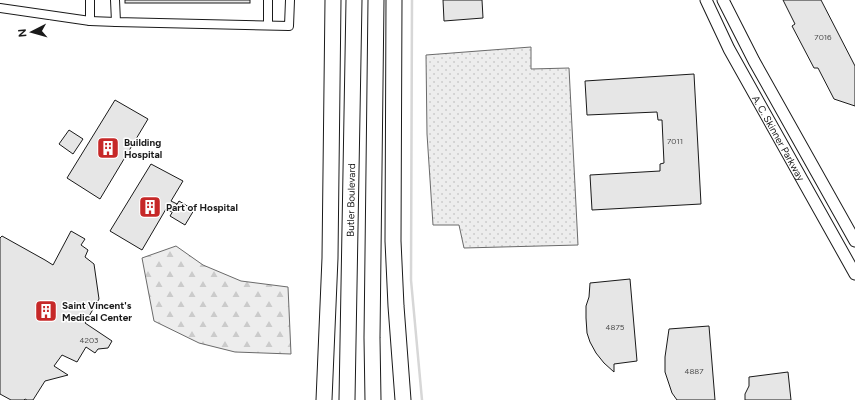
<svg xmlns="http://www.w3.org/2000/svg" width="855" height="400" font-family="Figtree,sans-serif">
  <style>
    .grass { fill: url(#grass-dots); stroke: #6a6a6a }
    .forest { fill: url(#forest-firs); stroke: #6a6a6a }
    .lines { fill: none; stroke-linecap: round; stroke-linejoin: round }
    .stream { stroke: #d7d7d7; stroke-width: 2.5 }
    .building { fill: #e6e6e6; stroke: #1a1a1a }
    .street-casing { stroke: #1a1a1a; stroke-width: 10 }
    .secondary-casing { stroke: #1a1a1a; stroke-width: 13 }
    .highway-casing { stroke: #1a1a1a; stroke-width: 17 }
    .street { stroke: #fff; stroke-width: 8 }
    .secondary { stroke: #fff; stroke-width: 11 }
    .highway { stroke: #fff; stroke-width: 15 }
    .labels { text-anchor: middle; stroke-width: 3; stroke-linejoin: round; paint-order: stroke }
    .number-label { font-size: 8px; fill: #4d4d4d }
    .street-label { font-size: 10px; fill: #1a1a1a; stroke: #fff }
    .poi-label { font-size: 10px; font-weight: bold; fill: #1a1a1a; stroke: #fff; text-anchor: start }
  </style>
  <defs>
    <pattern id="grass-dots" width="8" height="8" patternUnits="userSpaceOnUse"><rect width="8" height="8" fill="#ededed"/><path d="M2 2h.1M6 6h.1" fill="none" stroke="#cbcbcb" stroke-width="1.8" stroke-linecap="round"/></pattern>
    <pattern id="forest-firs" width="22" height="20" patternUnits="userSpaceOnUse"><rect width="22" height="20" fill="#ededed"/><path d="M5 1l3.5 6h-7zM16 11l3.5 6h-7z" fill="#cbcbcb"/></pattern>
  </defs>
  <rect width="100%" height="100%" fill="#fff"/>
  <path class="grass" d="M531,47V69L569,68L578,245L464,248L459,225H433L427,134L426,55Z"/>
  <path class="forest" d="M176,246L203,265L241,281L288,287L291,354L235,352L199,343L154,321L142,258Z"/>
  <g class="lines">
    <path class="stream" d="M412,0L411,280L422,400"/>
  </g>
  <g class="building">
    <rect x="125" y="0" width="125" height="3"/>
    <path d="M443,0H482L483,18L444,21Z"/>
    <path d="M783,0H821L855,66V106L834,99L818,68H814L792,26L795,24Z"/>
    <path d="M694,74L701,204L592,210L590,175L660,171V164L664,163L662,120H658L657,112L587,115L585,81Z"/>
    <path d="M115,100L148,119L100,199L67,178Z"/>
    <path d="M69,130L83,139L73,154L59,144Z"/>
    <path d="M151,164L183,181L171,201L177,204L172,212L166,209L142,250L110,231Z"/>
    <path d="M179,201L194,210L185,225L170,216Z"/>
    <path d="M71,231L85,239L81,245L88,250L85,257L94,264L99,299L85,323L112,341L108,348L98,349L95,353L86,347L77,362L62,355L54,366L68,375L45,381L33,400H27L25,399L24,400H11L0,394V238L2,236L45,260L53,265Z"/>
    <path d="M630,279L637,361L614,364V372L604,363L596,353L590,342L587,333L586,318V306L589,297L590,283Z"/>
    <path d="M709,326L715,400H677L672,393L665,372V357L669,329Z"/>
    <path d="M788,372L791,400H745V394L749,386V377Z"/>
  </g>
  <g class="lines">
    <g class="street-casing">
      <g id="street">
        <path d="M115,0L116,22L289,26L290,0"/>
        <path d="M0,8L90,21V0"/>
        <path d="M90,21L116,22"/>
        <path d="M268,25V0"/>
      </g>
    </g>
    <g class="secondary-casing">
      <g id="secondary">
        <path id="s1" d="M706,0L729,49L855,274"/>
        <path d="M723,0L754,61L855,241"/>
      </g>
    </g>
    <g class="highway-casing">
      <g id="highway">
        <path d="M394,0L393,241L396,306L403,400"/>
        <path d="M324,400L330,258L333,0"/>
        <path id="s2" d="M347,400L354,0"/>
        <path d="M373,400L372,338L376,0"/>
      </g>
    </g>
    <use href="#street" class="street"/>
    <use href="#secondary" class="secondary"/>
    <use href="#highway" class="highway"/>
  </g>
  <defs>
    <g id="building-square" transform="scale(1.15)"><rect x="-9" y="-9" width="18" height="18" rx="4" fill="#c62828" stroke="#fff"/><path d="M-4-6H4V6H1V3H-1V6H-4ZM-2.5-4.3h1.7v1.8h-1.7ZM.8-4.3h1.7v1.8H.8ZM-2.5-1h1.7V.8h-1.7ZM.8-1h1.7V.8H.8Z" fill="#fff"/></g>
  </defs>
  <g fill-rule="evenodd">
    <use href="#building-square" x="108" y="148"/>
    <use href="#building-square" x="150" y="207"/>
    <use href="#building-square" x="46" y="311"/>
  </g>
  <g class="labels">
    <g class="number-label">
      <text x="823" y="40">7016</text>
      <text x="675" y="144">7011</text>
      <text x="615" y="330">4875</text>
      <text x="89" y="343">4203</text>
      <text x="694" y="374">4887</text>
    </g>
    <g class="street-label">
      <text dy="4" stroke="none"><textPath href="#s1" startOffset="156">A. C. Skinner Parkway</textPath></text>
      <text dy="4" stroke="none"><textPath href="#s2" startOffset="200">Butler Boulevard</textPath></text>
    </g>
    <g class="poi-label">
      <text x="124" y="146">Building<tspan x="124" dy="12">Hospital</tspan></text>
      <text x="166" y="211">Part of Hospital</text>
      <text x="62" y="309">Saint Vincent's<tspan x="62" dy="12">Medical Center</tspan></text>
    </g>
  </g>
  <g transform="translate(32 32) rotate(264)" stroke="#ffffff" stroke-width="3" paint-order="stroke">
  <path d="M0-3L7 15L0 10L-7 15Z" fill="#1a1a1a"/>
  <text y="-6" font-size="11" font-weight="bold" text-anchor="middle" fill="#1a1a1a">N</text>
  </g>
</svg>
